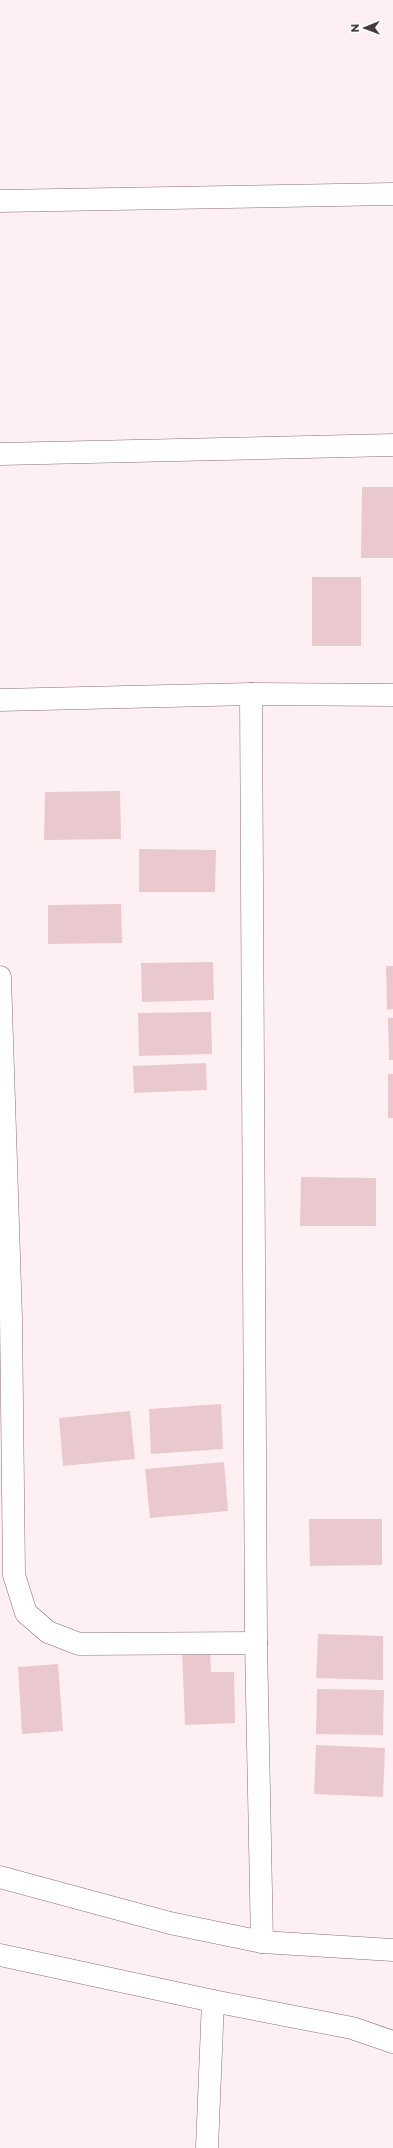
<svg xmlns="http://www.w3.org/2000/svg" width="393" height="2148" font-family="Montserrat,sans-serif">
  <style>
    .building { fill: #eac9ce }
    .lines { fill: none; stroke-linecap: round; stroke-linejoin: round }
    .minor-casing { stroke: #8d6f74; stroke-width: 23 }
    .minor { stroke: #fff; stroke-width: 22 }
  </style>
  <rect width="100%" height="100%" fill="#fef0f2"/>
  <g class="building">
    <path d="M362,487H393V558H361Z"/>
    <rect x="312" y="577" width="49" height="69"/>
    <path d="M120,791L121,839L44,840L45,792Z"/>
    <path d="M139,849L216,850L215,892H139Z"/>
    <path d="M121,904L122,943L48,944V905Z"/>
    <path d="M213,962L214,1000L142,1002L141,963Z"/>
    <path d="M386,966H393V1009L387,1010Z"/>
    <path d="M211,1012L212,1054L139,1056L138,1013Z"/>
    <path d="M388,1018H393V1060H389Z"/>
    <path d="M206,1063L207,1090L134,1093L133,1066Z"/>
    <rect x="388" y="1074" width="5" height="44"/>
    <path d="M301,1177L376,1178V1226H300Z"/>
    <path d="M221,1404L223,1449L151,1454L149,1409Z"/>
    <path d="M130,1411L135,1459L63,1466L59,1418Z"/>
    <path d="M224,1462L228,1511L150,1518L145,1469Z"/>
    <path d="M309,1519H382V1565L310,1566Z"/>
    <path d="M318,1634L383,1636V1680L316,1678Z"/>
    <path d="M210,1649L211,1672H234L235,1723L185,1725L182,1650Z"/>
    <path d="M58,1664L63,1731L22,1734L18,1667Z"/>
    <path d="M317,1689L384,1690L383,1735L316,1734Z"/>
    <path d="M316,1745L385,1748L383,1797L314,1794Z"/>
  </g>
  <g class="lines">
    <g class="minor-casing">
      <g id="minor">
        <path d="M0,201L393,194"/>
        <path d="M0,454L393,445"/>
        <path d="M251,694L256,1643L262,1942"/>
        <path d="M0,700L251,694L393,695"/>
        <path d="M0,977L11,1318L14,1575L26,1613L48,1632L79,1644L256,1643"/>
        <path d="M0,1877L170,1923L262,1942L393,1950"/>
        <path d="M0,1955L213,2001L352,2028L393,2042"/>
        <path d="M207,2148L213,2001"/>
      </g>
    </g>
    <use href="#minor" class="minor"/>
  </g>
  <g transform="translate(365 28) rotate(269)" stroke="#ffffff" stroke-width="3" paint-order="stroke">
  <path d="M0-3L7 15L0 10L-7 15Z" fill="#46393b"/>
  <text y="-6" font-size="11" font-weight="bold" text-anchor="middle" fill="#46393b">N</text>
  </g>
</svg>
